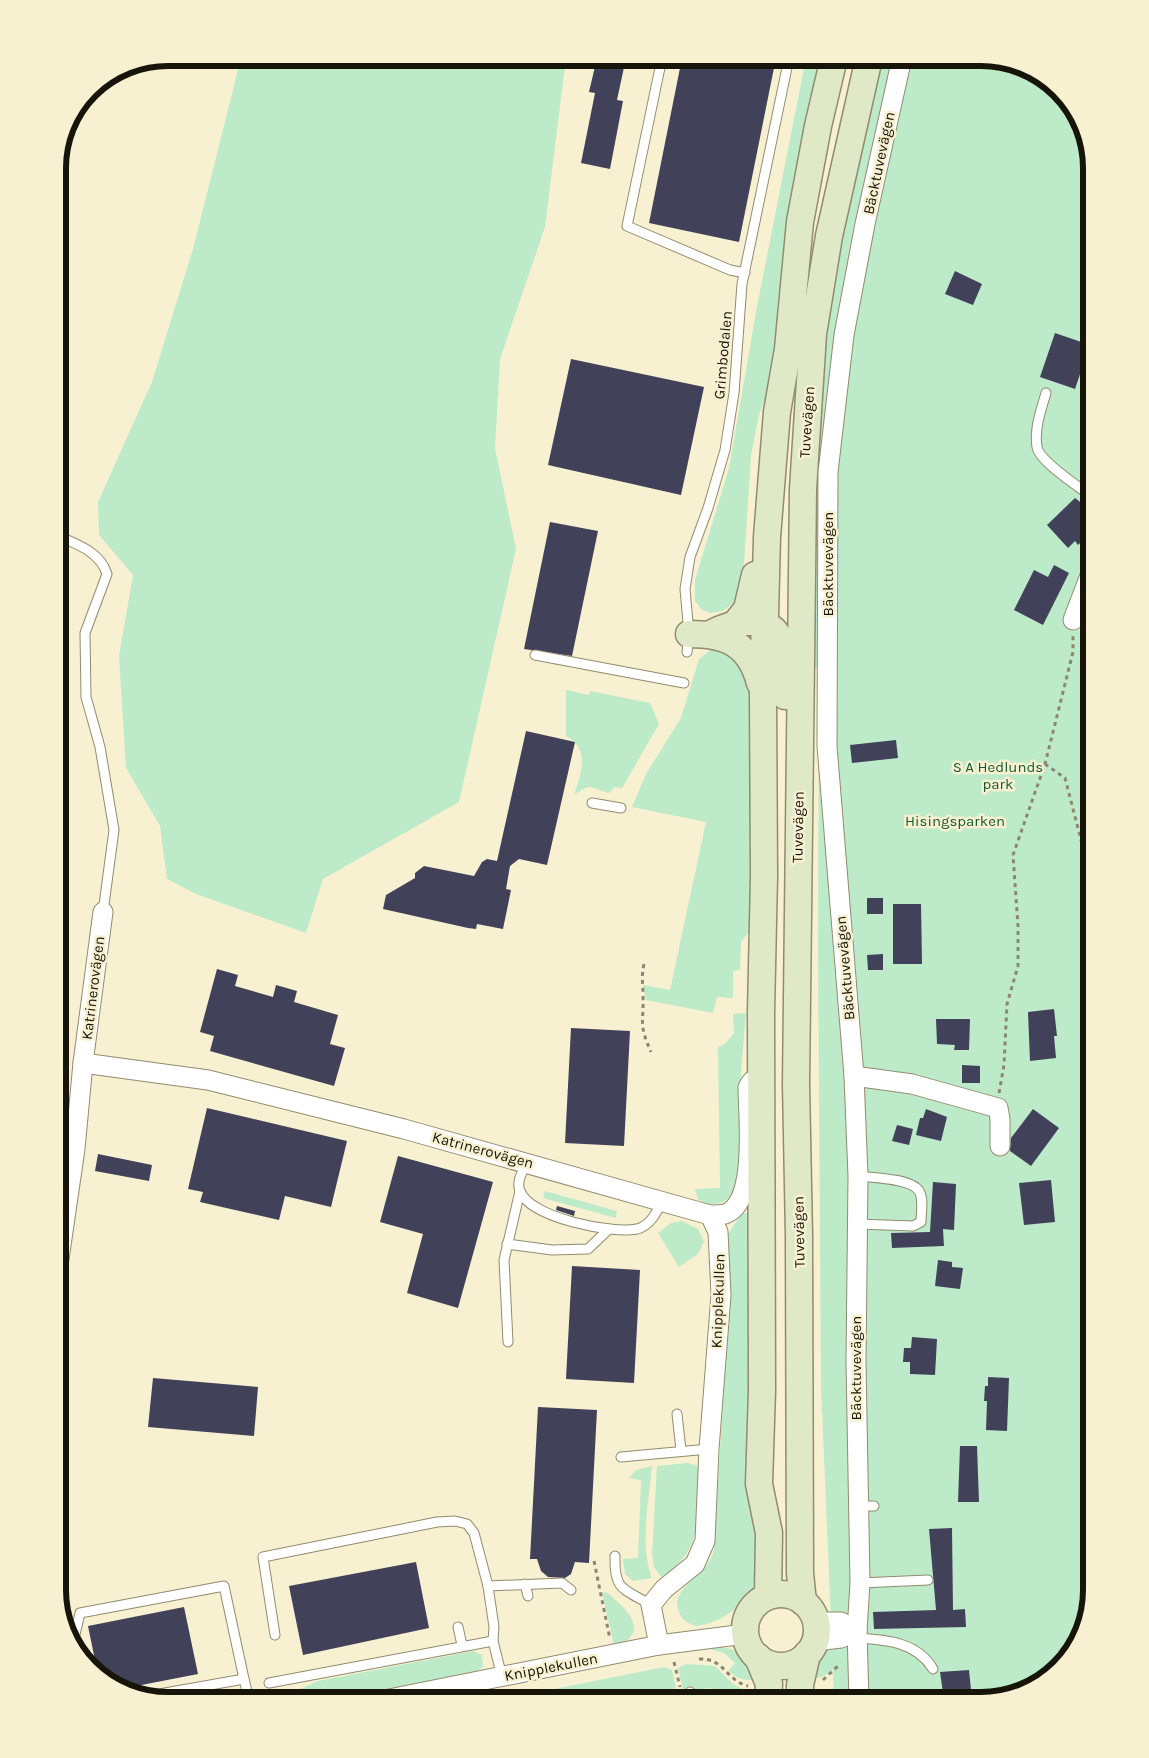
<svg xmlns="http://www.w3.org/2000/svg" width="1149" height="1758" font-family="Karla,sans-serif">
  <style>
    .green { fill: #bdeac9 }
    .building { fill: #42415a }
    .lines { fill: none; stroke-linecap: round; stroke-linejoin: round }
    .lane-casing { stroke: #928b6e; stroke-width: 11 }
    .street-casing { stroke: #928b6e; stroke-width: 21 }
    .secondary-casing { stroke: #928b6e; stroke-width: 29 }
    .path { stroke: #8c8771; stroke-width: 3; stroke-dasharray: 4 4; stroke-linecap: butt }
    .lane { stroke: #fff; stroke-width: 9 }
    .street { stroke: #fff; stroke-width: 19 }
    .secondary { stroke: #dfe9c7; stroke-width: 26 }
    .labels { text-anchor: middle; stroke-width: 5; stroke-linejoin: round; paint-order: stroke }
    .street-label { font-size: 15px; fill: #171409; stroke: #f8f1d1 }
    .park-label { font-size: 15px; fill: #135b32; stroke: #f8f1d1 }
    .rim { fill: none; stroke: #171409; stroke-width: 6 }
  </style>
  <rect width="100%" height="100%" fill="#f8f1d1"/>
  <g class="green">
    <path d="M241,58H566L545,227L500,359L495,448L516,549L459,802L323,879L306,933L196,894L167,879L160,826L126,768L119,656L133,575L99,535L98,502L152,382L193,249Z"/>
    <path d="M806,58H823L800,178L766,396L759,415L751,455L743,580L734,602L723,611L710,613L701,609L695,601V580L729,468L756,312Z"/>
    <path d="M881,58H989L1042,76L1080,119L1091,168V1590L1073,1651L1030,1689L981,1700H834L833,1670L822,1677L810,1679L816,1655L832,1645L821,1386L818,952L819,668H813C815,575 811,481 820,388C831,276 855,167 881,58Z"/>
    <path d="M727,648L751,682L752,928L741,942L740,970L733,971V998L717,997L713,1013L646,1000L643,985L670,990L706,822L632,807L646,774L681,718L699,659L712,649Z"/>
    <path d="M566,690L589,695L590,691L650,703L659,724L622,788L615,787L609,793C587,786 591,784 574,795C581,774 591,749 566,736Z"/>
    <path d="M746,1013L741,1072V1181C733,1197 717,1213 698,1199L695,1189L720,1188L718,1047L725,1044L734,1033L733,1014Z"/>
    <path d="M545,1191L617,1211L616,1218L543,1198Z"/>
    <path d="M743,1212L749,1215L751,1376L749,1383L759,1578C747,1602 725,1622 697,1626C684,1623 678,1616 677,1602C682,1580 710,1573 714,1549L730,1288L726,1237Z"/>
    <path d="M682,1221L698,1229L704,1242L698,1254L679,1267L658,1233L671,1223Z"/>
    <path d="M687,1463L696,1465L700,1470C698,1513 704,1552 661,1577L654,1567L652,1554L657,1466Z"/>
    <path d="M652,1466C649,1502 639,1544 652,1578L633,1581L625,1574L623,1559L638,1558L641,1480L629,1478L636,1470Z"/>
    <path d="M602,1592L608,1593C619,1604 636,1615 634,1632L628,1640L614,1645Z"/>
    <path d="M710,1647C740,1646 747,1657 761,1680C748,1680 736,1681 729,1670L735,1663L724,1653L710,1649Z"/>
    <path d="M473,1651L482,1655L483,1667L475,1672L334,1700H282L283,1697L318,1681Z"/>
    <path d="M686,1664L715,1666L733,1684L745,1690L746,1700H713L711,1688L683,1691L678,1668Z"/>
    <path d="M664,1667L672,1670L676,1688L621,1700H499Z"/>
    <path d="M230,1692L237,1694L240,1700H186Z"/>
  </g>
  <g class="building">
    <path d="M597,58H626L617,100L623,101L610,169L581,163L595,93L589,92Z"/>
    <path d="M682,58H776L739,242L649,223Z"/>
    <path d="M955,271L982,284L973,305L945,294Z"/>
    <path d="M1055,333L1090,345L1075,389L1040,377Z"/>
    <path d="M571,359L704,387L681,495L548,465Z"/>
    <path d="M1075,498L1092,511V531L1078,545L1075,541L1068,548L1047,525Z"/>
    <path d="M550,522L598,531L572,656L524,649Z"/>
    <path d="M1054,565L1069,573L1043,625L1014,610L1034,570L1048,577Z"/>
    <path d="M526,731L575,742L547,865L519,859L510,866L506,889L511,890L503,929L477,924L476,929L468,928L383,909L386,895L415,878V873L424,866L474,876L482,862L487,859L497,861Z"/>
    <path d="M896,740L898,758L852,763L850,745Z"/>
    <rect x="867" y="898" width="16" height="16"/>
    <path d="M893,904H921L922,964H893Z"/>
    <path d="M883,954V970H868L867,955Z"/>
    <path d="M217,969L238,975L235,986L273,997L276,985L297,991L294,1002L338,1015L330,1044L345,1048L334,1086L210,1051L214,1036L200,1032Z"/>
    <path d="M1054,1009L1057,1036H1054L1056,1058L1030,1061L1028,1012Z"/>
    <path d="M936,1019H970L969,1050H954L955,1045L937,1044Z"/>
    <path d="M571,1028L630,1031L624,1146L565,1143Z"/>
    <path d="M962,1065L980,1066V1083H962Z"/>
    <path d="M207,1108L347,1141L331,1207L285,1196L279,1220L200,1202L203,1192L188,1189Z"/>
    <path d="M926,1109L947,1117L941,1141L916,1135L920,1118H923Z"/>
    <path d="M1033,1109L1059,1128L1031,1166L1010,1151L1011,1138Z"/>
    <path d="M897,1125L913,1129L909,1145L892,1141Z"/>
    <path d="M98,1154L152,1165L149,1181L95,1171Z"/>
    <path d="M398,1156L493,1182L458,1308L407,1293L423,1234L380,1222Z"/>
    <path d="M1051,1180L1055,1222L1024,1225L1019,1183Z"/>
    <path d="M933,1182L956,1184L954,1230L943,1229L944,1246L892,1248L891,1233L930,1232Z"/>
    <path d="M557,1206L575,1211L574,1216L556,1210Z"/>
    <path d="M938,1260L952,1262V1267L963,1268L960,1289L935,1286Z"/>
    <path d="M572,1266L640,1270L634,1383L566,1379Z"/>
    <path d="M912,1337L937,1339L935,1375L910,1374V1362H903L904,1348H911Z"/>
    <path d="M988,1377L1009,1378L1007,1431L986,1430L987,1401H984L985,1386H988Z"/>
    <path d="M153,1378L258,1387L254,1436L148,1427Z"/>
    <path d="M538,1407L597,1410L589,1563L575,1562L571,1574L565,1578L548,1577L541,1571L537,1559H530Z"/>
    <path d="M960,1446H977L979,1502H958Z"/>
    <path d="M952,1528L953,1610L965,1609L966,1627L874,1629L873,1612L936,1610L929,1529Z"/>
    <path d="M416,1562L429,1628L303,1655L289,1586Z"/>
    <path d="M184,1607L198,1674L126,1688L107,1682L97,1670L88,1626Z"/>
    <path d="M969,1670L972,1700H944L940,1672Z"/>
  </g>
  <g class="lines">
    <g class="lane-casing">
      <g id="lane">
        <path d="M662,58L627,226L730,270L745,273"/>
        <path d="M1046,393C1041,410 1034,429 1037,447C1039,461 1079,487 1091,496"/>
        <path d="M58,536C77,544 100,552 107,574L85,633L86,697L100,747L114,830L103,912"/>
        <path d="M687,652L689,634L685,589L690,557L708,508L725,450L734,393L742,284L789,58"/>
        <path d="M535,655L684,683"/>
        <path d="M592,803L621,808"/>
        <path d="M528,1163C522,1171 516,1181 520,1191C530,1218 612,1234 637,1229C650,1226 657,1212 662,1201"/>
        <path d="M857,1224L913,1226L921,1222C921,1213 924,1199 919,1191C911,1178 872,1178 858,1176"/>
        <path d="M507,1244L552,1250L588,1249L609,1229"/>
        <path d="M508,1342L504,1260L520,1191"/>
        <path d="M677,1414L681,1450"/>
        <path d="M621,1457L709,1449"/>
        <path d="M857,1506H874"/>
        <path d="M615,1556C614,1591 623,1588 651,1605"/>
        <path d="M860,1583L928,1580"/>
        <path d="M525,1584L528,1596"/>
        <path d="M488,1586L562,1583L571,1590"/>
        <path d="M458,1627L462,1645"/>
        <path d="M275,1635L263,1557L437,1522L455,1521L467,1524L474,1533L488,1586L494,1627L493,1641L502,1677"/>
        <path d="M858,1638C887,1640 917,1642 933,1669"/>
        <path d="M76,1647L74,1639L80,1613L224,1586L244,1679"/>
        <path d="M269,1683L493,1641"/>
        <path d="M690,1692L691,1700"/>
        <path d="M148,1696L244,1679L249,1700"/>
      </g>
    </g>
    <g class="street-casing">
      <g id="street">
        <path d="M1073,620L1091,573"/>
        <path d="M83,1063L208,1080L404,1129L710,1215C714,1215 721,1215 725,1214C758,1203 748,1116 748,1087L752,1081"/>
        <path d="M854,1076L912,1084L998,1108L1000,1119V1146"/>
        <path d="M58,1266L75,1149L83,1063L103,912"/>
        <path d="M816,1622H841L857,1631"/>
        <path d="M815,1641L841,1638L857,1631"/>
        <path d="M659,1645L651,1605L664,1589L695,1564L705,1541L709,1449L721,1295L718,1232L710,1215"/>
        <path d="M384,1700L659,1645L745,1634"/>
        <path d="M859,1700L857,1631L860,1583L856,1362L858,1176L854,1076L827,746L828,472L844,335L865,224L902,58"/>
      </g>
    </g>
    <g class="secondary-casing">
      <g id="secondary">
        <path d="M736,623L747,609L755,575"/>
        <path d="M689,634C727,634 750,644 760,683"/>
        <path d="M710,634C729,624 767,611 779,638C786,655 784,678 785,696"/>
        <circle cx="781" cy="1630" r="36"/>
        <path d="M768,1596L769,1533L759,1484L762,1391L761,1012L764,877L763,694L767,537L777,412L788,349L800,222L818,126L834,58"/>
        <path d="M803,1602L800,1573L799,1236L796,1084L803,489L813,334L829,236L869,58"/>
        <path d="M758,1657L769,1684L768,1700"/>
        <path d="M800,1700V1685L807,1654"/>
      </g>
    </g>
    <g class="path">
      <path d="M1081,542L1091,551"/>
      <path d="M1045,764L1065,778L1088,867L1091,891"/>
      <path d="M644,964C641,977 643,983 643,995C644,1023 638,1023 651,1052"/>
      <path d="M999,1093L1004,1065L1007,1004L1018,966V926L1013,855L1045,764L1073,652V635"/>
      <path d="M594,1561L610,1639"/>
      <path d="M699,1659C725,1658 725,1680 748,1686"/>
      <path d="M674,1662L680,1687"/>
      <path d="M823,1680L840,1664"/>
    </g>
    <use href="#lane" class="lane"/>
    <use href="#street" class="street"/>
    <use href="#secondary" class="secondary"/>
  </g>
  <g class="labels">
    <g class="street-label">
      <text transform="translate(879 163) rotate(-78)" y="5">Bäcktuvevägen</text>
      <text transform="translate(723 355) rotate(-85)" y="5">Grimbodalen</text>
      <text transform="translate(807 422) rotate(-86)" y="5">Tuvevägen</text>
      <text transform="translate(828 564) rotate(-90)" y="5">Bäcktuvevägen</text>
      <text transform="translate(798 827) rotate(-89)" y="5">Tuvevägen</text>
      <text transform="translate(845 968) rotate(-95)" y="5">Bäcktuvevägen</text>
      <text transform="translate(93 988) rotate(-83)" y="5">Katrinerovägen</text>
      <text transform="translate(483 1150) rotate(15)" y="5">Katrinerovägen</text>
      <text transform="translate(799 1232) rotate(-91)" y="5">Tuvevägen</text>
      <text transform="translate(718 1301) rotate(-88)" y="5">Knipplekullen</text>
      <text transform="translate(856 1368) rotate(-90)" y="5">Bäcktuvevägen</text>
      <text transform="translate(551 1667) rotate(-11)" y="5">Knipplekullen</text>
    </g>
    <g class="park-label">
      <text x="998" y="772">S A Hedlunds<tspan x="998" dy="17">park</tspan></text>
      <text x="955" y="826">Hisingsparken</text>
    </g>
  </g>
  <path d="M0 0H1149V1758H0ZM168 66H981A102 102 0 0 1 1083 168V1590A102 102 0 0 1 981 1692H168A102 102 0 0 1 66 1590V168A102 102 0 0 1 168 66Z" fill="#f8f1d1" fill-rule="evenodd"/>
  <path class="rim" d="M168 66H981A102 102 0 0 1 1083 168V1590A102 102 0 0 1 981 1692H168A102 102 0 0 1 66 1590V168A102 102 0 0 1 168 66Z"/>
</svg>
